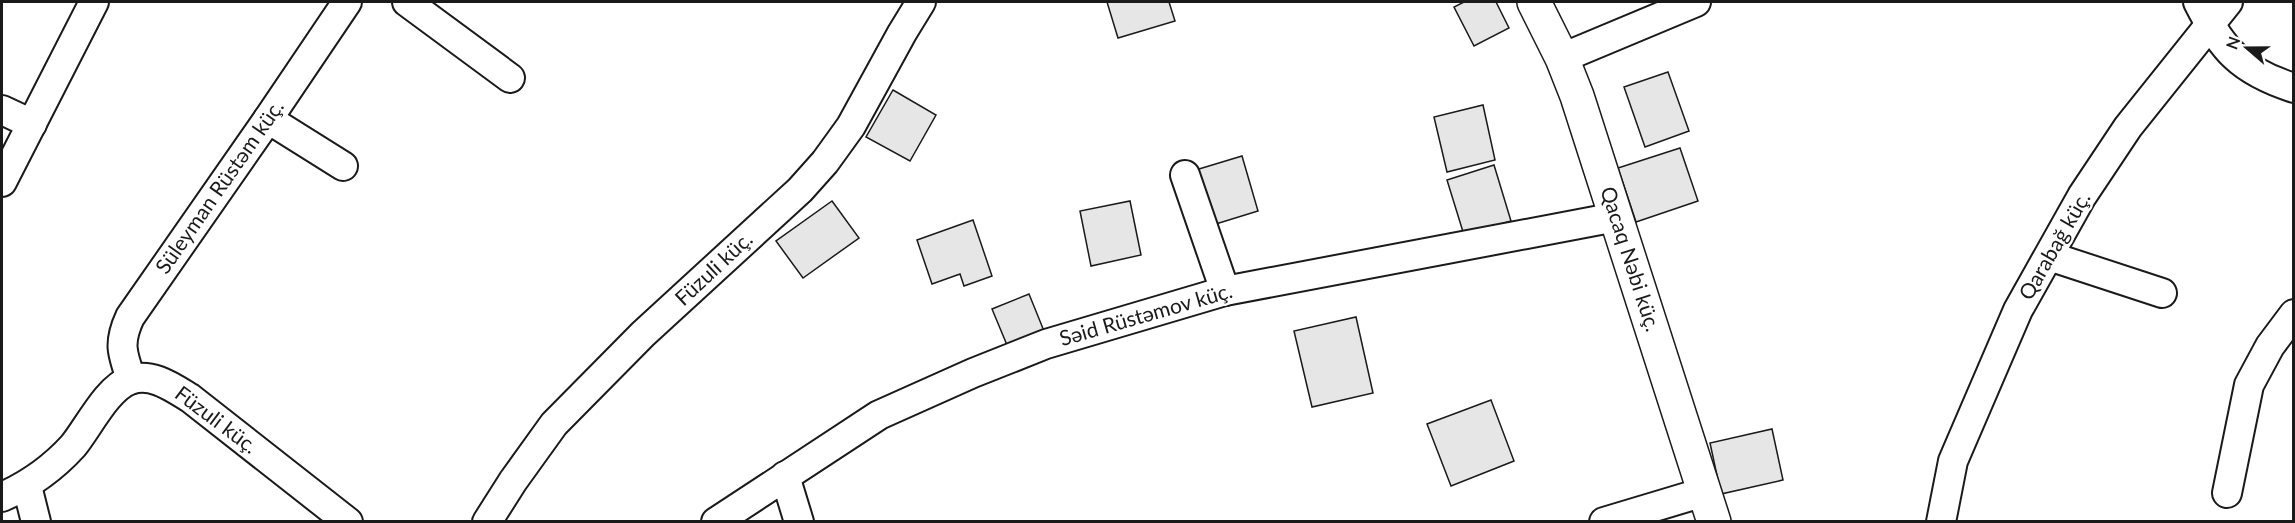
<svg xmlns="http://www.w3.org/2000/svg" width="2295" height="523" font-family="Lato,sans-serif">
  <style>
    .building { fill: #e6e6e6; stroke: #1a1a1a; stroke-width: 1.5 }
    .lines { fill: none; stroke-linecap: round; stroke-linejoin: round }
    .street-casing { stroke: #1a1a1a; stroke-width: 32 }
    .secondary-casing { stroke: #1a1a1a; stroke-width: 36 }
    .street { stroke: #fff; stroke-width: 28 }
    .secondary { stroke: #fff; stroke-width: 33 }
    .labels { text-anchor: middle; stroke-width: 4.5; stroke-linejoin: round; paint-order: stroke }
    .street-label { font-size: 21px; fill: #1a1a1a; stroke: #fff }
  </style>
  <rect width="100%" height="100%" fill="#fff"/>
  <g class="building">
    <path d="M1107,2H1169L1175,21L1118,38Z"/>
    <path d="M1464,2H1496L1509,28L1474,46L1454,7Z"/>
    <path d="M1668,72L1689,131L1645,147L1624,87Z"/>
    <path d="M893,90L936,115L910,161L866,137Z"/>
    <path d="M1483,105L1495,160L1447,172L1434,117Z"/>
    <path d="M1680,148L1698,201L1636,222L1618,168Z"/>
    <path d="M1242,156L1258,211L1206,227L1189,172Z"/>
    <path d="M1494,165L1511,221L1464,235L1447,180Z"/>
    <path d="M832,201L859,238L803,278L776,241Z"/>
    <path d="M1130,201L1141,255L1091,266L1080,211Z"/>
    <path d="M973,220L992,276L964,286L960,274L932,284L917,240Z"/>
    <path d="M1029,294L1044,331L1007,345L992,309Z"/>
    <path d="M1356,317L1373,393L1312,407L1294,331Z"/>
    <path d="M1491,400L1514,461L1451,486L1427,424Z"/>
    <path d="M1772,429L1783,480L1721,494L1710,443Z"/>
  </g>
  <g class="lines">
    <g class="street-casing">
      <g id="street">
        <path d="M407,2L510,78"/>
        <path d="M2198,2C2222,50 2241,71 2294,88"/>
        <path d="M1562,58L1696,2"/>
        <path d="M2,110L32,124"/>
        <path d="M268,119L343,166"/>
        <path d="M1185,175L1225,291"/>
        <path d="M2,182L94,2"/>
        <path d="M2049,256L2162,293"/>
        <path d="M131,379C122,353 118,343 130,317L268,119L347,2"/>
        <path d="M785,476L799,522"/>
        <path d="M27,486L36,522"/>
        <path d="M2227,493L2249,385L2270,346L2294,314"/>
        <path d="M2,497C29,485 52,469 73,446C88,428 107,388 130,380C151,372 172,387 190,398L348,522"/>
        <path d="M487,522L513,481L554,424L643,334L800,190L825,162L851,126L902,33L921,2"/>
        <path d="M716,522L879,415L973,373L1046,344L1225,291L1616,217"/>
        <path d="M1604,522L1704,492"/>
        <path d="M1941,522L1953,461L2018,310L2082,196L2128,127L2228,2"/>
      </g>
    </g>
    <g class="secondary-casing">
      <path id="secondary" d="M1534,2L1562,58L1577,96L1714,522"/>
    </g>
    <use href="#street" class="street"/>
    <use href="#secondary" class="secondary"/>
  </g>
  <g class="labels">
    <g class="street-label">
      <text transform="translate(220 187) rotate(-55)" y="7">Süleyman Rüstəm küç.</text>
      <text transform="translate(2055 246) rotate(-60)" y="7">Qarabağ küç.</text>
      <text transform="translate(1630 259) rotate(72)" y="7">Qacaq Nəbi küç.</text>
      <text transform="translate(714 269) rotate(-43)" y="7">Füzuli küç.</text>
      <text transform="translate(1146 315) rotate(-16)" y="7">Səid Rüstəmov küç.</text>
      <text transform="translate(216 420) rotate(37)" y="7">Füzuli küç.</text>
    </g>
  </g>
  <rect width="2295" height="523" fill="none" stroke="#1a1a1a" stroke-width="6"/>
  <g transform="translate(2247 48) rotate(290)" stroke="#ffffff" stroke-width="4.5" paint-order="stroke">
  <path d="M0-4.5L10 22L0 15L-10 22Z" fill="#1a1a1a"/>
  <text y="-9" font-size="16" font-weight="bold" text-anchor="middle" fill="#1a1a1a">N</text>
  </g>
</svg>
